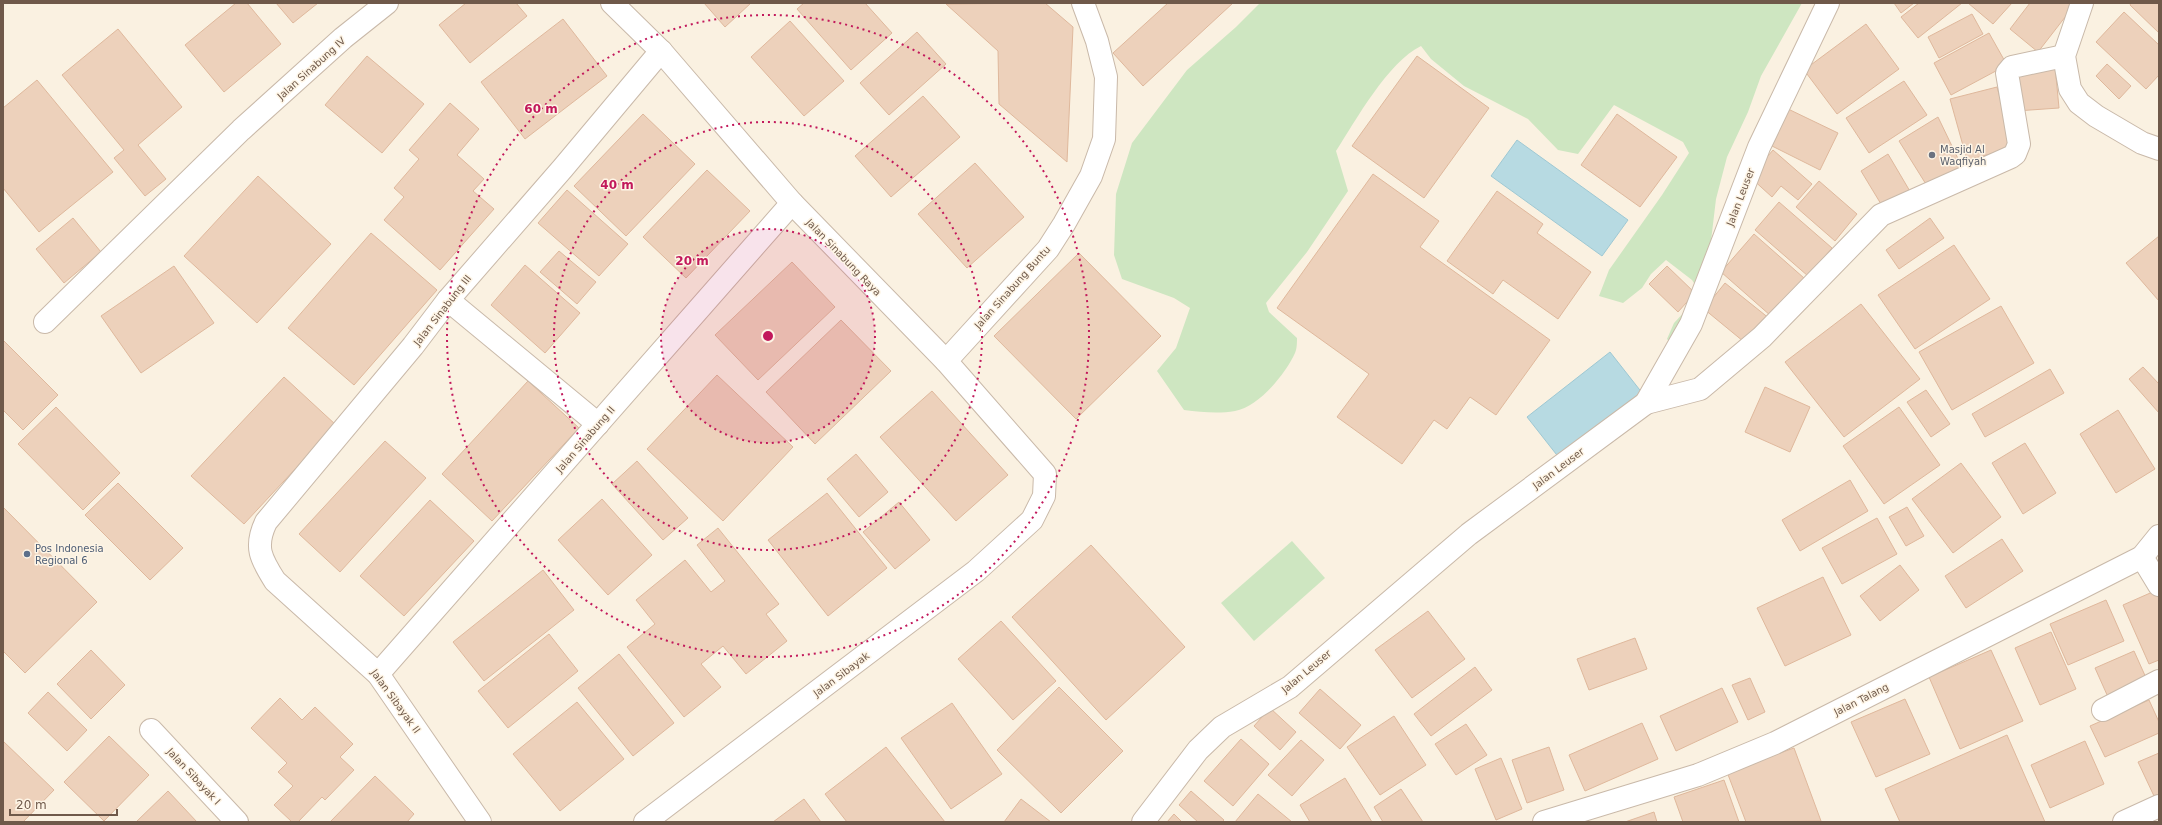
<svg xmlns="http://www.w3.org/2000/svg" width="2162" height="825" font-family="'DejaVu Sans',sans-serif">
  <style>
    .green { fill: #cee6c1 }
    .water { fill: #b7dae2; stroke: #9ec8d3 }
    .building { fill: #edd1bb; stroke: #dfb89c }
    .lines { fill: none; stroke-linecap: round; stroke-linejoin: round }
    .minor-casing { stroke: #c9b9a9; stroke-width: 24 }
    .minor { stroke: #fff; stroke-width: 22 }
    .ring { fill: none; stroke: #c2185b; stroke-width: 2; stroke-dasharray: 2 4 }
    .worship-dot { fill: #6b7280; stroke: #fef5e6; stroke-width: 1.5 }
    .service-dot { fill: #5c6f8a; stroke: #fef5e6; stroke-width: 1.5 }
    .labels { text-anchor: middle; stroke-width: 3; stroke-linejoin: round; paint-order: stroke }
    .street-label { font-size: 10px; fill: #6f594a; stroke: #fef5e6 }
    .worship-label { font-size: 10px; fill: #5b616d; stroke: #fef5e6; text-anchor: start }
    .service-label { font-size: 10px; fill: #4e5e75; stroke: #fef5e6; text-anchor: start }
    .centre { fill: #c2185b; stroke: #fef5e6; stroke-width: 2 }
    .ring-label { font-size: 12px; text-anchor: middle; font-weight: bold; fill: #c2185b; stroke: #fef5e6; stroke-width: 3; stroke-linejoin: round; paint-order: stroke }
  </style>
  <rect width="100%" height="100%" fill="#faf1e1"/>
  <g class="green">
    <path d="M1260,3H1802L1761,76L1748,112L1727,157L1716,199L1703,308L1688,345L1680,354L1667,339L1674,323L1701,294L1692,280L1666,260L1651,274L1642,288L1623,303L1599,296L1609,270L1662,195L1689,153L1683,142L1614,105L1578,154L1558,150L1528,119L1464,86L1431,59L1421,46C1388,62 1356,120 1336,151L1348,191L1307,252L1266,303L1269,312L1297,338C1297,342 1297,349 1295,353C1286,373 1259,407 1235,411C1218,414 1201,412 1184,410L1157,371L1176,348L1190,308L1174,298L1122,279L1114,255L1116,194L1132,143L1187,70L1236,27Z"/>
    <path d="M1292,541L1325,578L1254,641L1221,603Z"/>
  </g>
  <g class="water">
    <path d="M1517,140L1628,220L1602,256L1491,176Z"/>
    <path d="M1610,352L1643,394L1560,459L1527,417Z"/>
  </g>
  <g class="building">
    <path d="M236,3H247L281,44L224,92L185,45Z"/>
    <path d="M276,3H318L293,23Z"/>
    <path d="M466,3H516L527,16L470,63L439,25Z"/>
    <path d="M704,3H751L725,27Z"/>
    <path d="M804,3H865L892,33L851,70L797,9Z"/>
    <path d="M1045,3L1073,27L1067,162L999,104L998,51L946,4Z"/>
    <path d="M1168,3H1233L1143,86L1113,53Z"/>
    <path d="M1894,3H1914L1901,13Z"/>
    <path d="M1919,3H1962L1918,38L1901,17Z"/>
    <path d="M1968,3H2012L1993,24Z"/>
    <path d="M2030,3H2076L2038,52L2010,29Z"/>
    <path d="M2131,3H2159V33L2130,5Z"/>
    <path d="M2124,12L2159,45V75L2146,89L2096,42Z"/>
    <path d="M1972,14L1983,34L1939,58L1928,37Z"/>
    <path d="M563,19L607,76L525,139L481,82Z"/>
    <path d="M790,21L844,81L804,116L751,57Z"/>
    <path d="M1866,24L1899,69L1837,114L1804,70Z"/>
    <path d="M118,29L182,107L138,145L166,179L145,196L114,158L124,150L62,75Z"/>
    <path d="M917,32L946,64L889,115L860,83Z"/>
    <path d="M1989,33L2007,65L1951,95L1934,63Z"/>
    <path d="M367,56L424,104L382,153L325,105Z"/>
    <path d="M1417,56L1489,108L1424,198L1352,146Z"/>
    <path d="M2107,64L2131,86L2119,99L2096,76Z"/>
    <path d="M2055,66L2059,108L2016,111L2012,70Z"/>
    <path d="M37,80L113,172L39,232L3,188V108Z"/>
    <path d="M1904,81L1927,115L1869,153L1846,118Z"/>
    <path d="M1997,87L2014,148L1967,160L1950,99Z"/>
    <path d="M923,96L960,137L891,197L855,156Z"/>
    <path d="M450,103L479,129L457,155L484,179L473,191L494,209L440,270L384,220L404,197L394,188L419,159L409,150Z"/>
    <path d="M1786,108L1838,133L1820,170L1768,144Z"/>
    <path d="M643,114L695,164L626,236L574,186Z"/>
    <path d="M1617,114L1677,157L1640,207L1581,165Z"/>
    <path d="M1938,117L1963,169L1929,189L1899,141Z"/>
    <path d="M1773,150L1812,184L1798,200L1781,186L1772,197L1750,177Z"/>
    <path d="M1888,154L1911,193L1884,209L1861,171Z"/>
    <path d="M975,163L1024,217L967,268L918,214Z"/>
    <path d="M707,170L750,211L686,278L643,237Z"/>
    <path d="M1373,174L1439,221L1420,247L1550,340L1496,415L1470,397L1447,429L1434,420L1402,464L1337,417L1369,374L1277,308Z"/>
    <path d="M258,176L331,244L257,323L184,256Z"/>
    <path d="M1819,181L1857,214L1835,241L1796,207Z"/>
    <path d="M567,190L628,244L599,276L538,223Z"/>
    <path d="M1497,191L1543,224L1537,233L1591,272L1558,319L1503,280L1493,294L1447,261Z"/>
    <path d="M1779,202L1832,248L1808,276L1755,230Z"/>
    <path d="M73,218L101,252L64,283L36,249Z"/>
    <path d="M1930,218L1944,238L1899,269L1886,250Z"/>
    <path d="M371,233L437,290L354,385L288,328Z"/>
    <path d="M1754,234L1804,278L1771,316L1721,272Z"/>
    <path d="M2159,236V301L2126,263Z"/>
    <path d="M1954,245L1990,299L1915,349L1878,295Z"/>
    <path d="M559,251L596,282L577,304L540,272Z"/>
    <path d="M1079,253L1161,336L1076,419L994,336Z"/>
    <path d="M792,262L835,307L758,380L715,335Z"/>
    <path d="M525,265L580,313L545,353L491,305Z"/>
    <path d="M174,266L214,323L141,373L101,316Z"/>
    <path d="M1667,266L1695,293L1678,312L1649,284Z"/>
    <path d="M1725,283L1770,319L1749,346L1704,309Z"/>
    <path d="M1861,304L1920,379L1844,437L1785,362Z"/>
    <path d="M2001,306L2034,363L1952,410L1919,352Z"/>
    <path d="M841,320L891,371L815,444L766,392Z"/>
    <path d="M3,340L58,395L23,430L3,410Z"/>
    <path d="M2143,367L2159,384V413L2129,379Z"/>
    <path d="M2050,369L2064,393L1985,437L1972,414Z"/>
    <path d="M717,375L793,447L723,521L647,449Z"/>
    <path d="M284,377L336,425L244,524L191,476Z"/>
    <path d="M528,381L579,428L492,521L442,474Z"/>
    <path d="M1765,387L1810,407L1790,452L1745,432Z"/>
    <path d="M1926,390L1950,424L1931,437L1907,402Z"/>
    <path d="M932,391L1008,475L956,521L880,437Z"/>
    <path d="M56,407L120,473L83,510L18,444Z"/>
    <path d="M1899,407L1940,465L1884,504L1843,446Z"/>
    <path d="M2118,410L2155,469L2116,493L2080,434Z"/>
    <path d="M385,441L426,478L340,572L299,534Z"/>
    <path d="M2025,443L2056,493L2023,514L1992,463Z"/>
    <path d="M856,454L888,492L859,517L827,479Z"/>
    <path d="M637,461L688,518L663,540L612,484Z"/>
    <path d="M1961,463L2001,517L1953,553L1912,499Z"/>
    <path d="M1850,480L1868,511L1800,551L1782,520Z"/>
    <path d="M118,483L183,548L150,580L85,515Z"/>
    <path d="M827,493L887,568L828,616L768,540Z"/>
    <path d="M602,499L652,555L608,595L558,540Z"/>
    <path d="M430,500L474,541L404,616L360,576Z"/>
    <path d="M899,502L930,540L895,569L863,532Z"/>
    <path d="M3,507L97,602L25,673L3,651Z"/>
    <path d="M1907,507L1924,536L1906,546L1889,517Z"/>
    <path d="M1877,518L1897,554L1842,584L1822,548Z"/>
    <path d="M718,528L779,604L766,614L787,641L746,674L723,646L701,664L721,687L684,717L627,647L655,624L636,600L685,560L711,592L725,581L697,545Z"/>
    <path d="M2002,539L2023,571L1966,608L1945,576Z"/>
    <path d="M1091,545L1185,647L1106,720L1012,617Z"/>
    <path d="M1900,565L1919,590L1880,621L1860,596Z"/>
    <path d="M543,570L574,610L484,681L453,642Z"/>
    <path d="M1823,577L1851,635L1785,666L1757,608Z"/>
    <path d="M2157,590L2159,594V660L2149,664L2123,605Z"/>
    <path d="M2106,600L2124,641L2068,665L2050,624Z"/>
    <path d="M1428,611L1465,659L1412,698L1375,650Z"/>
    <path d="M1001,621L1056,681L1013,720L958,659Z"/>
    <path d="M2051,632L2076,689L2040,705L2015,648Z"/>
    <path d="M549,634L578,671L508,728L478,691Z"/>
    <path d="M1635,638L1647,669L1589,690L1577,659Z"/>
    <path d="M91,650L125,685L91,719L57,684Z"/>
    <path d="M1991,650L2023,721L1960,749L1929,677Z"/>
    <path d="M2134,651L2147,680L2108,697L2095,668Z"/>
    <path d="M619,654L674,723L633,756L578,688Z"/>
    <path d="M1475,667L1492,690L1431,736L1414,714Z"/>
    <path d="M1750,678L1765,712L1748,720L1732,685Z"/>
    <path d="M1059,687L1123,751L1061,813L997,750Z"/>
    <path d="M1722,688L1738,722L1676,751L1660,716Z"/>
    <path d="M1320,689L1361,725L1340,749L1299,713Z"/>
    <path d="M48,692L87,730L67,751L28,713Z"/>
    <path d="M280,698L302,720L315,707L353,744L340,757L354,770L325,800L322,797L298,822H292L274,805L293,786L278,772L287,763L251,728Z"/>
    <path d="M1905,699L1930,754L1876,777L1851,722Z"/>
    <path d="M2149,700L2159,722V733L2105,757L2090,726Z"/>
    <path d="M577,702L624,759L560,811L513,754Z"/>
    <path d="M952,703L1002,774L951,809L901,738Z"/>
    <path d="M1270,708L1296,732L1280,750L1254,726Z"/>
    <path d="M1394,716L1426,765L1380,795L1347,747Z"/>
    <path d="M1642,723L1658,759L1585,791L1569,755Z"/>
    <path d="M1466,724L1487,755L1456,775L1435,744Z"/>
    <path d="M2007,735L2045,822H1900L1885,789Z"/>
    <path d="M109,736L149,775L104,821L64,782Z"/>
    <path d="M1241,739L1269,764L1233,806L1204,781Z"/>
    <path d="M1301,740L1324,760L1292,796L1268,775Z"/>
    <path d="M3,741L54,790L23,822H3Z"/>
    <path d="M2085,741L2104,784L2050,808L2031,765Z"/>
    <path d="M886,747L945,822H847L825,794Z"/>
    <path d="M1549,747L1564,790L1527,803L1512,760Z"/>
    <path d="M1794,748L1821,821L1746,822L1727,772Z"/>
    <path d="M2159,753V794L2154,796L2138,762Z"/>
    <path d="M1501,758L1522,809L1496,820L1475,769Z"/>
    <path d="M375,776L414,814L407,822H330Z"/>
    <path d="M1345,778L1372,822H1310L1300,805Z"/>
    <path d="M1724,780L1739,822H1683L1674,797Z"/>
    <path d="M1401,789L1423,822H1383L1374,807Z"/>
    <path d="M168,791L197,822H136Z"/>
    <path d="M1191,791L1224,820L1222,822H1198L1179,805Z"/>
    <path d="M1258,794L1292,822H1235Z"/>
    <path d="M804,799L821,822H773Z"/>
    <path d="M1021,799L1051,822H1004Z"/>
    <path d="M1654,812L1657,822H1625Z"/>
    <path d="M1174,814L1182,822H1167Z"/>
  </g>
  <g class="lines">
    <g class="minor-casing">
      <g id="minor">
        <path d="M612,3L661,51L792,203L946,361L1045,474L1044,496L1032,520L976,571L645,822"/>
        <path d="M2082,3L2064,56L2070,89L2079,103L2096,116L2142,143L2159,149"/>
        <path d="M448,300L598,424"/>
        <path d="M45,322L241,130L343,38L387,3"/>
        <path d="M946,361L1048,249L1064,224L1091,176L1104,139L1106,77L1097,41L1083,3"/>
        <path d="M1646,403L1700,389L1762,337L1881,215L2011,157L2015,154L2019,144L2007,73L2012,67L2064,56"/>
        <path d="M2142,557L2159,585"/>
        <path d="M378,674L792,203"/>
        <path d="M2103,710L2159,681"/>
        <path d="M151,730L237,822"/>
        <path d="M480,822L378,674L275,581C261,559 254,547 266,522L413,346L448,300L563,168L661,51"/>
        <path d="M1143,822L1198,750L1222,727L1290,687L1469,534L1646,403L1691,324L1759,147L1828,3"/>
        <path d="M1544,822L1698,775L1775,743L2142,557L2159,536"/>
        <path d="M2124,822L2159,806"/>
      </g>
    </g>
    <use href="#minor" class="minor"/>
  </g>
  <circle cx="768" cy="336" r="107" fill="#c2185b" fill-opacity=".12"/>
  <g class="ring">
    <circle cx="768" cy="336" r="107"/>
    <circle cx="768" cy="336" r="214"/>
    <circle cx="768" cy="336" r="321"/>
  </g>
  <circle class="worship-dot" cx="1932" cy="155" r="4"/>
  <circle class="service-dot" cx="27" cy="554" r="4"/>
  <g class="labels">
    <g class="street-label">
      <text transform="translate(311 68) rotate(-42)" y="4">Jalan Sinabung IV</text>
      <text transform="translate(1740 197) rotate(-69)" y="4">Jalan Leuser</text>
      <text transform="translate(844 257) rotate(46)" y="4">Jalan Sinabung Raya</text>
      <text transform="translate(1012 287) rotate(-48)" y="4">Jalan Sinabung Buntu</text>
      <text transform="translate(442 310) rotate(-52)" y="4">Jalan Sinabung III</text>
      <text transform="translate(585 439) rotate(-49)" y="4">Jalan Sinabung II</text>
      <text transform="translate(1558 468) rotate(-37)" y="4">Jalan Leuser</text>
      <text transform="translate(1306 671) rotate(-40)" y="4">Jalan Leuser</text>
      <text transform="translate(841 674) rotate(-37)" y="4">Jalan Sibayak</text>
      <text transform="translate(1861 699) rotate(-27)" y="4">Jalan Talang</text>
      <text transform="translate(396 701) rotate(54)" y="4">Jalan Sibayak II</text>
      <text transform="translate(194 776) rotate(47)" y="4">Jalan Sibayak I</text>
    </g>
    <g class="worship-label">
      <text x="1940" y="153">Masjid Al<tspan x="1940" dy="12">Waqfiyah</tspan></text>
    </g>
    <g class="service-label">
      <text x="35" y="552">Pos Indonesia<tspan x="35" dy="12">Regional 6</tspan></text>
    </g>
  </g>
  <circle cx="768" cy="336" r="6" class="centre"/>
  <g class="ring-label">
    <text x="541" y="113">60 m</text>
    <text x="617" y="189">40 m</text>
    <text x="692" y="265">20 m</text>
  </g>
  <rect width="2162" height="825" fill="none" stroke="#6f594a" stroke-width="8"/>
  <path d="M10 809v6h107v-6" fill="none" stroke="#6f594a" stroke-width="2"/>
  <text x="16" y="809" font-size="12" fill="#6f594a" stroke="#fef5e6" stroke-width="3" paint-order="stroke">20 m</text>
</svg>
